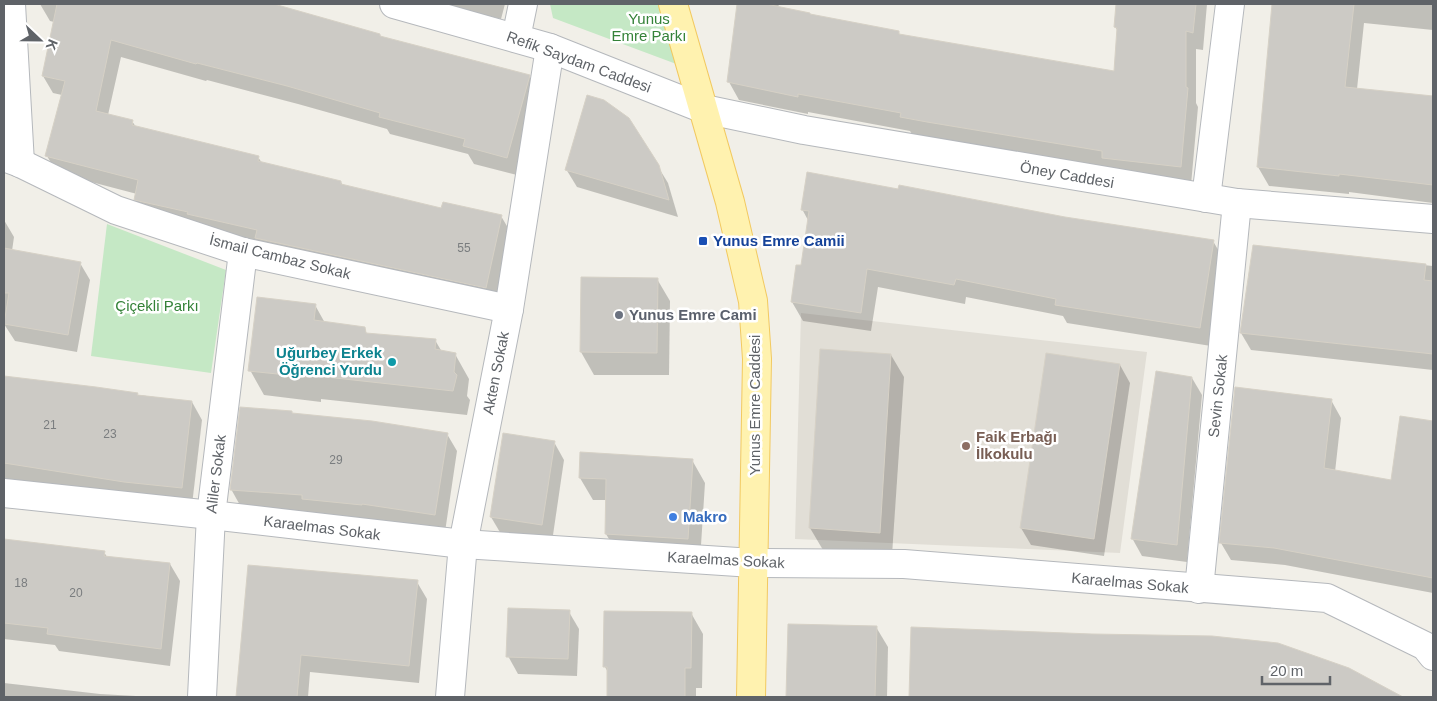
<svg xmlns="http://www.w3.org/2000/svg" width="1437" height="701" font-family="Helvetica,sans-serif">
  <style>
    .education { fill: #e1ded6 }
    .green { fill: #c5e8c5 }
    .shadow { fill: #0003 }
    .building { fill: #cccac5; stroke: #d6d1c6 }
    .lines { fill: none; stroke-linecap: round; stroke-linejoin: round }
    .minor-casing { stroke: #b5b8bc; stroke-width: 30 }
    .major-casing { stroke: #f2c960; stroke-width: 30 }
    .minor { stroke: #fff; stroke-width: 28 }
    .major { stroke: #fff2af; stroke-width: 28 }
    .transit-dot { fill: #1a4fb4; stroke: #fff; stroke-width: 2 }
    .worship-dot { fill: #6b7280; stroke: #fff; stroke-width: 2 }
    .culture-dot { fill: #0f9aa8; stroke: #fff; stroke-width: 2 }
    .education-dot { fill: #8d6e63; stroke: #fff; stroke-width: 2 }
    .shop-dot { fill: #3f7fe0; stroke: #fff; stroke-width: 2 }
    .labels { text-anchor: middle; stroke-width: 5; stroke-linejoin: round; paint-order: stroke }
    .number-label { font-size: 12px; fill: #7a7d7f }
    .park-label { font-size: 15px; fill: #348238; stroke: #fff }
    .street-label { font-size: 15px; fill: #5f6368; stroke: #fff }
    .transit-label { font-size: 15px; font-weight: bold; fill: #164399; stroke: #fff; text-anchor: start }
    .worship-label { font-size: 15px; font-weight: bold; fill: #5b616d; stroke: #fff; text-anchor: start }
    .culture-label { font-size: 15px; font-weight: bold; fill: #0d838f; stroke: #fff; text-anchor: end }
    .education-label { font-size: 15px; font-weight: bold; fill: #785e54; stroke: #fff; text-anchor: start }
    .shop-label { font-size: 15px; font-weight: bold; fill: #366cbe; stroke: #fff; text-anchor: start }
  </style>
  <rect width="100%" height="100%" fill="#f1efe8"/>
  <path class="education" d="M801,313L1147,352L1120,553L795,539Z"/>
  <g class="green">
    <path d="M550,4H667L687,68L553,18Z"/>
    <path d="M107,224L226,270L211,373L91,356Z"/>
  </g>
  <g class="shadow">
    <path d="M40,4H270L380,35L381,37L529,76L539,93L517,175L474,164L468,154L390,134L387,129L298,104L207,80L206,81L121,57L108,115L132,121L136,127L258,157L262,163L341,182L343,186L442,210L501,216L511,233L496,305L145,217L135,199L137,194L57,173L47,156L62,95L53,93L43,76L54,22L50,21Z"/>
    <path d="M439,4H505L501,19Z"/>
    <path d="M738,4H779L778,8L898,33L900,36L1116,72L1118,31L1115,27L1118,4H1207L1203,50L1196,49V103L1198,107L1191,185L912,134L910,131L808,112V114L739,100L729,82Z"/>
    <path d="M1273,4H1433V30L1364,23L1357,89L1433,97V203L1349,192V194L1269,186L1258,167Z"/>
    <path d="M657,165L668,183L678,217L577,187L566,169Z"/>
    <path d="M802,209L1065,219L1213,241L1224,260L1211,346L1067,323L1063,316L966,297L965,304L878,287L871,331L803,321L792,302L802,267L809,222Z"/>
    <path d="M4,220L14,237L12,251L80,263L90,280L77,352L15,341L4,324Z"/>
    <path d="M1293,252L1433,266V370L1251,350L1241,333Z"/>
    <path d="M582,278L657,279L670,301L669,375H594L581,352Z"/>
    <path d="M315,305L325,323L364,328L367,334L435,340L442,352L455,354L469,379L467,396L470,400L467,415L321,399V402L264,395L250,370Z"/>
    <path d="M891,355L904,377L892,555L823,550L810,528Z"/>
    <path d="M1120,365L1130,383L1104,556L1031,545L1021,528Z"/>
    <path d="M4,377L192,402L202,420L192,505L4,481Z"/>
    <path d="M1192,378L1202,395L1187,562L1142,556L1132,538Z"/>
    <path d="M1331,400L1341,418L1335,472L1392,481L1401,417L1433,422V593L1285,565L1231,560L1221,543Z"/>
    <path d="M292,414L447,434L457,451L445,532L313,516L310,512L241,507L231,489Z"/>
    <path d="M554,442L564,460L552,542L501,534L491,517Z"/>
    <path d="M692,460L705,483L700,561L619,556L606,534V500H593L580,478Z"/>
    <path d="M4,540L104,552L107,557L170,564L180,581L170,666L59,651L55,645L4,639Z"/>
    <path d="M249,566L417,582L427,599L419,683L310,672L308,697H237Z"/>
    <path d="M569,612L579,629L577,676L518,674L508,656Z"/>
    <path d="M691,613L703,634L702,688H696V697H609V674L605,667Z"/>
    <path d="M789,626L876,627L888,647L887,697H787Z"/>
    <path d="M912,628L1397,695L1400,697H910Z"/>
    <path d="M4,683L100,694L154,697H4Z"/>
  </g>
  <g class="building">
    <path d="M57,4H274L380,34V36L530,75L507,158L463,146L465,139L379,117L380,113L287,86L197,63L196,64L111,40L96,111L133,120L132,125L259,156L258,161L341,181V184L441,208L443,202L502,215L486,288L255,238L257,230L187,214L188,212L134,200L138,180L45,156L65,81L42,76Z"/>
    <path d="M737,4H766L810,13V14L899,31V34L1114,71L1117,28L1114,27L1116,4H1196L1193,33L1186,31V87L1188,88L1181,167L1102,158V151L927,122L900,117L901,113L798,94V97L727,82Z"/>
    <path d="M1272,4H1354L1345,87L1433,96V185L1339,174V176L1257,167Z"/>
    <path d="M587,95L604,100L629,118L659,165L669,200L565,170Z"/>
    <path d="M807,172L898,189L899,185L1065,217L1214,240L1200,328L1055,305L1056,299L956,279L954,285L867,269L861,313L791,302L796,265H801L809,211L801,210Z"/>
    <path d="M1253,245L1426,264L1424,280L1433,281V354L1240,333Z"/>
    <path d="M4,248L81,262L68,335L4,324L9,293H4Z"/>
    <path d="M581,277L658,278L657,353L580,352Z"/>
    <path d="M257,297L316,304L314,320L365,327L366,333L436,339L435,349L456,353L454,372L457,375L453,391L308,375L307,377L248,371Z"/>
    <path d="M820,349L891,354L880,533L809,528Z"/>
    <path d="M1046,353L1120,364L1094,539L1020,528Z"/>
    <path d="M1156,371L1192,377L1177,545L1131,539Z"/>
    <path d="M4,376L96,387L138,393L137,395L192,401L182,488L124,482L4,463Z"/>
    <path d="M1235,387L1332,399L1324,468L1391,480L1400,416L1433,421V578L1274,548L1219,543Z"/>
    <path d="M240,407L292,411V413L372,421L448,433L435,515L362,504V505L302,499V495L230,490Z"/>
    <path d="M503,433L555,441L542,525L490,517Z"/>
    <path d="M580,452L693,459L688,539L605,534L606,479L579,478Z"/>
    <path d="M4,539L105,551L104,556L170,563L161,649L47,634L48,628L4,623Z"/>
    <path d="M248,565L418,580L409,666L301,655L297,697H236Z"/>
    <path d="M508,608L570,610L568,659L506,657Z"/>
    <path d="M604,611L692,612L691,668H685V697H607V667H603Z"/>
    <path d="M788,624L877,626L875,697H786Z"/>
    <path d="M911,627L1092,634L1212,636L1278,643L1349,668L1403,697H909Z"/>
  </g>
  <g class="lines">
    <g class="minor-casing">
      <g id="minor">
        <path d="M11,4L20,163"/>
        <path d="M394,4L550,48L704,109L804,130L1237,203L1433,219"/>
        <path d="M516,38L523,4"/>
        <path d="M4,157L20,163L116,210L243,252L509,309"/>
        <path d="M1206,198L1230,4"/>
        <path d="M4,493L211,515L463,544L753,563L904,564L1327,598L1425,646L1433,656"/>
        <path d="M1199,589L1237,203"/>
        <path d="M202,697L211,515L243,252"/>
        <path d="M450,697L463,544L509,309L550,48"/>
      </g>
    </g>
    <g class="major-casing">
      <path id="major" d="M673,4L730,202L753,301L757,359L751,697"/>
    </g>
    <use href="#minor" class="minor"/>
    <use href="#major" class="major"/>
  </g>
  <rect class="transit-dot" x="698" y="236" width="10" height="10" rx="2.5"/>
  <circle class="worship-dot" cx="619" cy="315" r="5"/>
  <circle class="culture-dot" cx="392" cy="362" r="5"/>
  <circle class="education-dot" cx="966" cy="446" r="5"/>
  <circle class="shop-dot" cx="673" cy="517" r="5"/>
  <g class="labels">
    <g class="number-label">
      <text x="464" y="252">55</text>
      <text x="50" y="429">21</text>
      <text x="110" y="438">23</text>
      <text x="336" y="464">29</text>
      <text x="21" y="587">18</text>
      <text x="76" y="597">20</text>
    </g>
    <g class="park-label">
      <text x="649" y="24">Yunus<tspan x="649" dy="17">Emre Parkı</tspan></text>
      <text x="157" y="311">Çiçekli Parkı</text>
    </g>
    <g class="street-label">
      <text transform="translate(579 62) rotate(20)" y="5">Refik Saydam Caddesi</text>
      <text transform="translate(1067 175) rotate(10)" y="5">Öney Caddesi</text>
      <text transform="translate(280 257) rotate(14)" y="5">İsmail Cambaz Sokak</text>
      <text transform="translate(496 373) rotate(-79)" y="5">Akten Sokak</text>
      <text transform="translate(1218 396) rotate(-84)" y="5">Sevin Sokak</text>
      <text transform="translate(755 405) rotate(-90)" y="5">Yunus Emre Caddesi</text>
      <text transform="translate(216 474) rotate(-83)" y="5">Aliler Sokak</text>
      <text transform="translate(322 528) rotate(7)" y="5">Karaelmas Sokak</text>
      <text transform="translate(726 560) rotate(3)" y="5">Karaelmas Sokak</text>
      <text transform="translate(1130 583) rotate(5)" y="5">Karaelmas Sokak</text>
    </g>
    <g class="transit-label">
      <text x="713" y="246">Yunus Emre Camii</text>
    </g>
    <g class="worship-label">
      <text x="629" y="320">Yunus Emre Cami</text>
    </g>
    <g class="culture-label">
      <text x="382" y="358">Uğurbey Erkek<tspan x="382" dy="17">Öğrenci Yurdu</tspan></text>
    </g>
    <g class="education-label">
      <text x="976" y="442">Faik Erbağı<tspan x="976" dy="17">İlkokulu</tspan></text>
    </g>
    <g class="shop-label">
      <text x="683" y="522">Makro</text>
    </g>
  </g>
  <rect width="1437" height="701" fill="none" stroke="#5f6368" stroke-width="10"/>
  <g transform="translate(40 40) rotate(112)" stroke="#ffffff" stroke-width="4" paint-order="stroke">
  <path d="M0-4L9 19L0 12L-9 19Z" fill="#5f6368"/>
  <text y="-8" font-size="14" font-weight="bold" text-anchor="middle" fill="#5f6368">K</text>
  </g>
  <path d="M1262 676v8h68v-8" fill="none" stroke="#5f6368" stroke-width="2.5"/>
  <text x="1270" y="676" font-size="15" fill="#5f6368" stroke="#ffffff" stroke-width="4" paint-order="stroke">20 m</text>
</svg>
